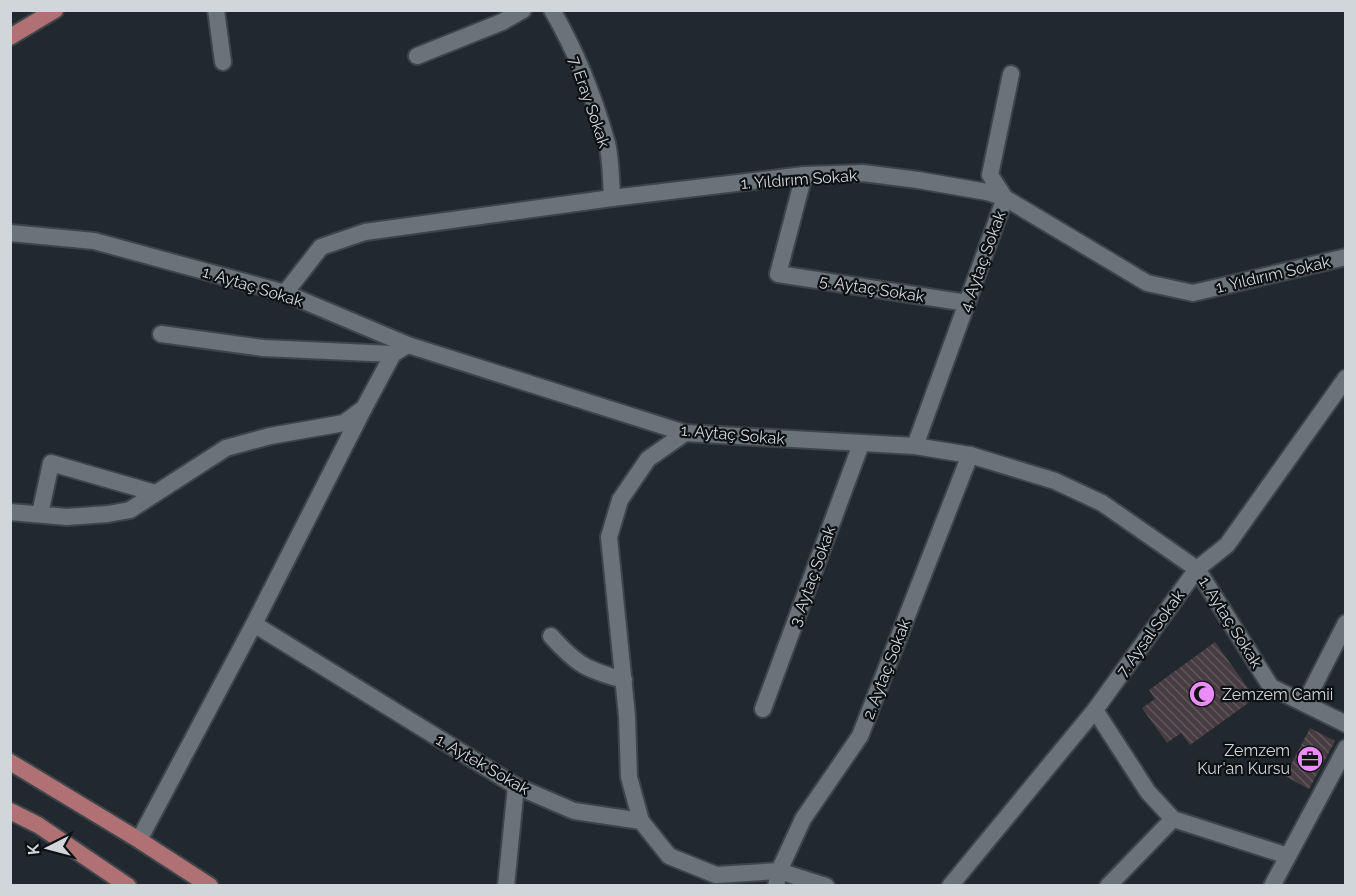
<svg xmlns="http://www.w3.org/2000/svg" width="1356" height="896" font-family="Raleway,sans-serif">
  <style>
    .building { fill: url(#building-back-hatch) }
    .lines { fill: none; stroke-linecap: round; stroke-linejoin: round }
    .minor-casing { stroke: #3e454a; stroke-width: 20 }
    .primary-casing { stroke: #3e454a; stroke-width: 20 }
    .minor { stroke: #6a737a; stroke-width: 16 }
    .primary { stroke: #b07175; stroke-width: 16 }
    .labels { text-anchor: middle; stroke-width: 4.5; stroke-linejoin: round; paint-order: stroke }
    .street-label { font-size: 16px; fill: #d1d6da; stroke: #0e1114 }
    .poi-label { font-size: 16px; fill: #d1d6da; stroke: #0e1114; text-anchor: start }
  </style>
  <defs>
    <pattern id="building-back-hatch" width="6" height="6" patternUnits="userSpaceOnUse" patternTransform="scale(1.5)"><rect width="6" height="6" fill="#463c41"/><path d="M-1 5l2 2M0 0l6 6M5-1l2 2" fill="none" stroke="#60575c"/></pattern>
  </defs>
  <rect width="100%" height="100%" fill="#21292f"/>
  <g class="building">
    <path d="M1215,642L1255,698L1190,745L1181,733L1167,743L1142,708L1155,699L1149,690Z"/>
    <path d="M1310,728L1335,741L1309,789L1285,776Z"/>
  </g>
  <g class="lines">
    <g class="minor-casing">
      <g id="minor">
        <path d="M216,10L223,62"/>
        <path d="M552,10C576,51 594,97 607,143C611,160 611,180 612,198"/>
        <path d="M417,56L502,22L523,10"/>
        <path d="M804,175L778,274L967,303"/>
        <path d="M10,233L94,241L285,293L408,345L685,433L915,446L970,455L1055,481L1102,503L1197,569L1271,687L1346,724"/>
        <path d="M285,293L321,247L365,232L612,198L804,175L863,173L918,180L987,192L1005,198L1147,283L1193,293L1346,257"/>
        <path d="M161,334L263,348L393,354"/>
        <path d="M915,446L1005,198L990,175L1011,74"/>
        <path d="M10,512L67,517L108,514L130,510L226,448L270,436L344,423L364,408L393,354L408,345"/>
        <path d="M40,514L51,463L155,493"/>
        <path d="M254,624L516,786L574,811L641,821L669,856L716,875L779,871L826,886"/>
        <path d="M551,636C577,665 587,670 624,680"/>
        <path d="M1305,703L1346,623"/>
        <path d="M763,709L861,444"/>
        <path d="M1095,710L1148,792L1173,819L1288,856"/>
        <path d="M641,821L629,777L627,716L609,537L620,500L648,459L685,433"/>
        <path d="M139,840L254,624L364,408"/>
        <path d="M506,886L516,786"/>
        <path d="M776,886L779,871L803,819L860,736L970,455"/>
        <path d="M950,886L1095,710L1197,569L1227,545L1346,378"/>
        <path d="M1108,886L1173,819"/>
        <path d="M1272,886L1346,748"/>
      </g>
    </g>
    <g class="primary-casing">
      <g id="primary">
        <path d="M10,37L55,10"/>
        <path d="M10,762L139,840L210,886"/>
        <path d="M10,811L38,825L128,886"/>
      </g>
    </g>
    <use href="#minor" class="minor"/>
    <use href="#primary" class="primary"/>
  </g>
  <defs>
    <g id="mosque-disc" transform="scale(1.35)"><circle r="9.5" fill="#ec8cfa" stroke="#0e1114"/><path d="M3.5-4.9A6 6 0 1 0 3.5 4.9A5 5 0 1 1 3.5-4.9Z" fill="#111"/></g>
    <g id="office-disc" transform="scale(1.35)"><circle r="9.5" fill="#ec8cfa" stroke="#0e1114"/><path d="M-6-3h4V-5.5h4V-3h4V5H-6ZM-1-4.5V-3h2v-1.5ZM-6 0V1H6V0Z" fill="#111"/></g>
  </defs>
  <g fill-rule="evenodd">
    <use href="#mosque-disc" x="1202" y="694"/>
    <use href="#office-disc" x="1310" y="759"/>
  </g>
  <g class="labels">
    <g class="street-label">
      <text transform="translate(590 102) rotate(71)" y="6">7. Eray Sokak</text>
      <text transform="translate(799 179) rotate(-4)" y="6">1. Yıldırım Sokak</text>
      <text transform="translate(982 261) rotate(-70)" y="6">4. Aytaç Sokak</text>
      <text transform="translate(1273 274) rotate(-13)" y="6">1. Yıldırım Sokak</text>
      <text transform="translate(253 286) rotate(17)" y="6">1. Aytaç Sokak</text>
      <text transform="translate(872 288) rotate(9)" y="6">5. Aytaç Sokak</text>
      <text transform="translate(733 434) rotate(5)" y="6">1. Aytaç Sokak</text>
      <text transform="translate(812 576) rotate(-70)" y="6">3. Aytaç Sokak</text>
      <text transform="translate(1231 622) rotate(58)" y="6">1. Aytaç Sokak</text>
      <text transform="translate(1150 633) rotate(-54)" y="6">7. Aysal Sokak</text>
      <text transform="translate(886 669) rotate(-69)" y="6">2. Aytaç Sokak</text>
      <text transform="translate(483 764) rotate(30)" y="6">1. Aytek Sokak</text>
    </g>
    <g class="poi-label">
      <text x="1222" y="700">Zemzem Camii</text>
      <text x="1290" y="756" text-anchor="end">Zemzem<tspan x="1290" dy="18">Kur'an Kursu</tspan></text>
    </g>
  </g>
  <rect width="1356" height="896" fill="none" stroke="#d1d6da" stroke-width="24"/>
  <g transform="translate(48 848) rotate(264)" stroke="#0e1114" stroke-width="4.5" paint-order="stroke">
  <path d="M0-4.5L10 22L0 15L-10 22Z" fill="#d1d6da"/>
  <text y="-9" font-size="16" font-weight="bold" text-anchor="middle" fill="#d1d6da">K</text>
  </g>
</svg>
